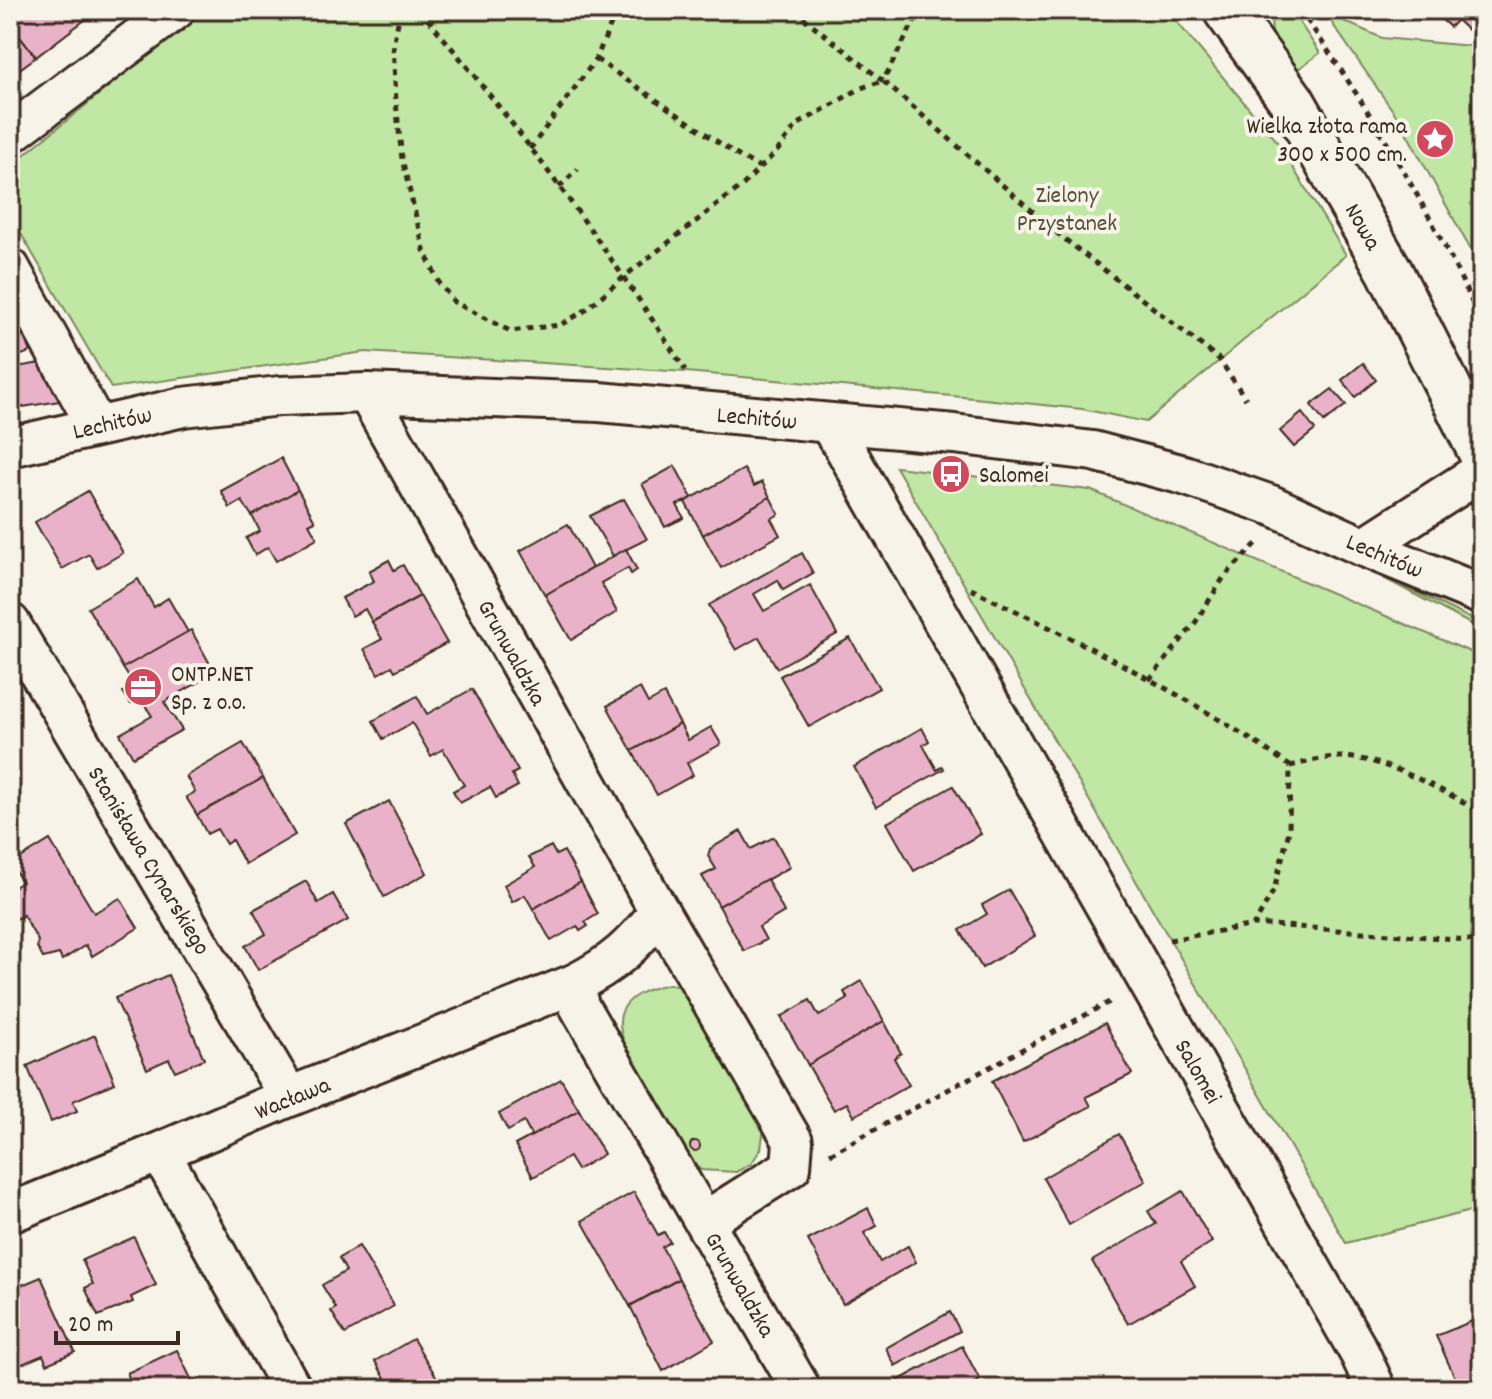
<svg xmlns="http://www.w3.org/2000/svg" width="1492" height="1399" font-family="Dekko,sans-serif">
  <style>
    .green { fill: #c0e7a3; stroke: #7e8860; stroke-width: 2 }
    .building { fill: #e9b2c8; stroke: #3b2a1e; stroke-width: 2 }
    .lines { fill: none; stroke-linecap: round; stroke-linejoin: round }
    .street-casing { stroke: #3b2a1e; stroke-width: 44 }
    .secondary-casing { stroke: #3b2a1e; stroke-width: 50 }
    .path { stroke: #3b2a1e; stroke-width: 5; stroke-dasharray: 6 6; stroke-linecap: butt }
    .street { stroke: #f7f3e8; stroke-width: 38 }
    .secondary { stroke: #f7f3e8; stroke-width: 44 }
    .labels { text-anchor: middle; stroke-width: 8; stroke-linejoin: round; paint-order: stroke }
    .poi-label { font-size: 24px; fill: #3b2a1e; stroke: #f7f3e8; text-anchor: start }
    .park-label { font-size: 24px; fill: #565039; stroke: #f7f3e8 }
    .street-label { font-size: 24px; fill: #3b2a1e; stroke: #f7f3e8 }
  </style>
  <rect width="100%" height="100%" fill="#f7f3e8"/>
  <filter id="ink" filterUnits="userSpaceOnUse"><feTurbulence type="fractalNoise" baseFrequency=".0125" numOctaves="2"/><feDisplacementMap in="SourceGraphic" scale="16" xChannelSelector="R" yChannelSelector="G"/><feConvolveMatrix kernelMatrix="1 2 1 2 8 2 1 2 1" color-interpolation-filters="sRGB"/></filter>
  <g filter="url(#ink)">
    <g class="green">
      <path d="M204,10H1167L1278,143L1346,255L1146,422L1082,409L974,398L686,372L365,352L111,388L10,215V166Z"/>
      <path d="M1274,10H1291L1320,53L1294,72C1280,50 1265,37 1274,10Z"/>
      <path d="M1325,13L1382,38L1482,47V276L1474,256L1400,121Z"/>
      <path d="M896,467L1090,490L1482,657V1208L1346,1243Z"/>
      <path d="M1359,565L1482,624V630Z"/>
      <path d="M669,984L687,988L765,1120L761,1149L751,1164L736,1172L701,1170L687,1159C670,1129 621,1054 620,1024C619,998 648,988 669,984Z"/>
    </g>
    <g class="building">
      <path d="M10,10H86L82,13L86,19L36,57L10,25Z"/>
      <path d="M1431,10H1482V26L1473,35L1457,20L1450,27Z"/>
      <path d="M10,25L36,57L10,76Z"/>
      <path d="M16,317L30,352L10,359V319Z"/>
      <path d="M54,361L60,401L10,409V368Z"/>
      <path d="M1363,363L1376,380L1355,397L1342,380Z"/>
      <path d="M1332,389L1346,405L1324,422L1311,405Z"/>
      <path d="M1302,413L1315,430L1294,447L1280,431Z"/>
      <path d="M281,458L298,490L252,516L242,501L230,508L221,491Z"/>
      <path d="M675,466L692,498L677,505L684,518L665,527L642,484Z"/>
      <path d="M744,469L754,486L762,482L770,497L703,535L685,502Z"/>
      <path d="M298,490L315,521L309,524L317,538L276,561L268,547L255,555L246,538L260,531L252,516Z"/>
      <path d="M88,491L123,553L97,568L89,554L62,569L35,522Z"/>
      <path d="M770,497L779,514L771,519L780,535L721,568L703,535Z"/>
      <path d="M624,499L647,539L613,556L590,516Z"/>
      <path d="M568,524L592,568L545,595L520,551Z"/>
      <path d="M626,549L637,570L631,574L628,568L601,583L617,612L571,640L545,595Z"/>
      <path d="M802,553L813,573L783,590L778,580L754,594L764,611L810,585L837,634L777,668L759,637L736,650L709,605Z"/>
      <path d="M389,560L394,570L403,565L420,596L372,622L365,609L352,616L342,598L374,581L369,571Z"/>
      <path d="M138,579L154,607L168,598L188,632L123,668L88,608Z"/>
      <path d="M420,596L447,643L395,671L392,666L378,674L364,649L382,639L372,622Z"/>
      <path d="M191,630L209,662L193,671L199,682L164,702L182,730L133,757L120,734L152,716L141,699L131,704L123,692L134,685L123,668Z"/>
      <path d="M850,638L879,688L809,727L780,676Z"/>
      <path d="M640,688L648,703L664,694L680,724L632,751L607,706Z"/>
      <path d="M472,689L518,771L512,774L518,786L496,798L490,787L460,803L453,791L464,785L443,749L431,756L412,723L383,739L373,721L417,696L427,714Z"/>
      <path d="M680,724L688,740L711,727L721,744L687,763L693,775L657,795L632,751Z"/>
      <path d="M922,728L929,741L923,745L937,770L942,766L944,769L876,807L854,767Z"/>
      <path d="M243,743L263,778L197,815L186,797L195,792L186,776Z"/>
      <path d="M263,778L295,835L245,864L232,840L226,844L217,829L207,834L197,815Z"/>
      <path d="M10,780L20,798L10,804Z"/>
      <path d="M953,786L981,834L914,871L887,823Z"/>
      <path d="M389,801L427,873L384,897L346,824Z"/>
      <path d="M741,831L751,849L774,837L790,867L719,906L702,876L716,869L708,856L710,849Z"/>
      <path d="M50,840L94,913L120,898L138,928L92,956L86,945L62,960L59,954L43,958L37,947L38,941L23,915L15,920L10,910V889L22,882L11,864Z"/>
      <path d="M551,846L556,855L564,851L581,882L533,909L525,895L512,902L504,885L535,867L529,857Z"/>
      <path d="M767,879L784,912L759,927L766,940L744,951L719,906Z"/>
      <path d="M306,881L318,903L333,894L348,920L258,970L245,946L266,934L253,910Z"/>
      <path d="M581,882L598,914L585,922L588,926L580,931L577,926L551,941L533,909Z"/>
      <path d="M1009,890L1035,936L982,968L960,930L987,914L982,905Z"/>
      <path d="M168,975L204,1059L175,1071L169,1059L147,1069L115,998Z"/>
      <path d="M862,981L884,1021L808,1065L781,1017L810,1000L819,1016L848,999L844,992Z"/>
      <path d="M884,1021L901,1053L894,1058L909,1085L854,1116L847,1103L834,1110L808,1065Z"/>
      <path d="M1105,1023L1132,1074L1086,1097L1091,1106L1023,1142L992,1081Z"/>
      <path d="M95,1035L115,1083L73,1101L77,1111L51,1122L27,1066Z"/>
      <path d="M561,1079L579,1110L532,1137L524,1122L508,1131L499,1114Z"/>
      <path d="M10,1108L17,1125L10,1128Z"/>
      <path d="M579,1110L604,1154L577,1170L569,1157L533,1177L515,1145Z"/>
      <path d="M1119,1134L1146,1181L1069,1225L1043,1178Z"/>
      <circle cx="695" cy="1146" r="5"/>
      <path d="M1183,1191L1212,1242L1181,1261L1195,1286L1128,1324L1092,1261L1156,1224L1148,1211Z"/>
      <path d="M634,1192L658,1235L664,1232L670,1242L662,1247L679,1279L630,1306L582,1221Z"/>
      <path d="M868,1208L877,1226L864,1233L880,1262L908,1246L916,1262L843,1304L808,1240Z"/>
      <path d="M134,1237L156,1285L131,1297L133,1302L98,1316L85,1288L93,1284L82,1260Z"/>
      <path d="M359,1246L394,1306L345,1334L331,1311L336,1308L322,1285L346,1271L339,1258Z"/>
      <path d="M41,1277L75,1352L47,1364L43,1355L20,1365L10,1342V1290Z"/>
      <path d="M679,1279L714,1341L663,1371L630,1306Z"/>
      <path d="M950,1312L960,1331L895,1366L886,1348Z"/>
      <path d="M1482,1317V1388L1465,1389L1461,1380L1457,1382L1436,1336Z"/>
      <path d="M413,1339L444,1389H385L379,1380L385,1378L375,1361Z"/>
      <path d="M962,1346L980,1380L963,1389H889L888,1386Z"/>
      <path d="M177,1350L196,1389H134L127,1373Z"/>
    </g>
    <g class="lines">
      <g class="street-casing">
        <g id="street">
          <path d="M10,134L175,10"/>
          <path d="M10,268L96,425"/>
          <path d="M367,393L659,911"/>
          <path d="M828,423L844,447L1360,1354L1376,1389"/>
          <path d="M10,447L183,407L280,396L367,393L599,402L954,434L1093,451L1184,475L1271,505L1364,547L1482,595"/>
          <path d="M1364,547L1482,471"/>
          <path d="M10,623L289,1097"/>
          <path d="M160,1152L292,1389"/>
          <path d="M10,1213L160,1152L289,1097L574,984"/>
          <path d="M705,1221L791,1167L793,1141L659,911C634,946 613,964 574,984L579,1006L801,1389"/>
        </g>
      </g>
      <g class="secondary-casing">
        <path id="secondary" d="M1226,10L1292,101L1389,270L1482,454"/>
      </g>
      <g class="path">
        <path d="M401,10L393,44L396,102L402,159L424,250L438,281L454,302L510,331L560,325L583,312L625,276L743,185L778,150L797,125L861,88L883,81L1062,237L1219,359L1246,399"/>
        <path d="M420,10C517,124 605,245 685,370"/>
        <path d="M794,10L883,81L920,10"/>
        <path d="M1300,10C1369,108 1433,214 1482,324"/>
        <path d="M1393,10L1396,13L1399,10"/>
        <path d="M596,59L740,157L760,167"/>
        <path d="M530,149L596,59L617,10"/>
        <path d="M559,187L578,169"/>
        <path d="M971,589C1080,642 1191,696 1290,766L1289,831L1274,890L1254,925"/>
        <path d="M1149,680L1195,623L1224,577L1257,543"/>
        <path d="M1290,766C1308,762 1327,756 1345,757C1393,761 1440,790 1482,812"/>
        <path d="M1169,940L1254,925H1271L1482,941"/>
        <path d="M830,1154L1113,1000"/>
      </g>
      <use href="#street" class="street"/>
      <use href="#secondary" class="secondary"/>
    </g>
  </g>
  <defs>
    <g id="sight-disc" transform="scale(2)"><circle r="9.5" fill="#d1495b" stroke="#f7f3e8"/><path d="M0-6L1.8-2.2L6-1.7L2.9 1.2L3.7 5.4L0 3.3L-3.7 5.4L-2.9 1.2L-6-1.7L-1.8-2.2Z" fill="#fff"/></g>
    <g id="bus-disc" transform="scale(2)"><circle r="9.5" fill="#d1495b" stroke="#f7f3e8"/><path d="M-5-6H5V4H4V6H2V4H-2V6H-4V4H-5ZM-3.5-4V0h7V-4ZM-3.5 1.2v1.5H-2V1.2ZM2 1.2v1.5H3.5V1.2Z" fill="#fff"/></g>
    <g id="office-disc" transform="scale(2)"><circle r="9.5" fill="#d1495b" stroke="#f7f3e8"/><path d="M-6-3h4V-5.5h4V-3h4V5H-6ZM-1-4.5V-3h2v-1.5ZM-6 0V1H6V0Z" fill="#fff"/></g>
  </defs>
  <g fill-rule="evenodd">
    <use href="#sight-disc" x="1435" y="139"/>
    <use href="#bus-disc" x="951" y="474"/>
    <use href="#office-disc" x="143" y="687"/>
  </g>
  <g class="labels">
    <g class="poi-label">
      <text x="1407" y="133" text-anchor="end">Wielka złota rama<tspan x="1407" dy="28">300 x 500 cm.</tspan></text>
      <text x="979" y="482">Salomei</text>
      <text x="171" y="681">ONTP.NET<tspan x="171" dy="28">Sp. z o.o.</tspan></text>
    </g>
    <g class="park-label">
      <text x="1067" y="202">Zielony<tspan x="1067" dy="28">Przystanek</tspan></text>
    </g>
    <g class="street-label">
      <text transform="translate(1364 226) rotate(60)" y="8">Nowa</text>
      <text transform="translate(757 417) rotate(5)" y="8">Lechitów</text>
      <text transform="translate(112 422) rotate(-13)" y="8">Lechitów</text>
      <text transform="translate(1385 555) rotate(23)" y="8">Lechitów</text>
      <text transform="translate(513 652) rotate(61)" y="8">Grunwaldzka</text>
      <text transform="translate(150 860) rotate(59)" y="8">Stanisława Cynarskiego</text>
      <text transform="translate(1199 1071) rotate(60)" y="8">Salomei</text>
      <text transform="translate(292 1097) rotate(-22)" y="8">Wacława</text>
      <text transform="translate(741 1284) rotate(60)" y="8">Grunwaldzka</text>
    </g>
  </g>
  <rect width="1492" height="1399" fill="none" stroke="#f7f3e8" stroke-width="40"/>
  <rect x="20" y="20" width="1452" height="1359" fill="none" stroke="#3b2a1e" stroke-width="3" filter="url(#ink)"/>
  <path d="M56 1331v12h122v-12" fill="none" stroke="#3b2a1e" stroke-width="4"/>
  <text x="68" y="1331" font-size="24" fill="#3b2a1e" stroke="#f7f3e8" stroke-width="6" paint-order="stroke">20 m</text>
</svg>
